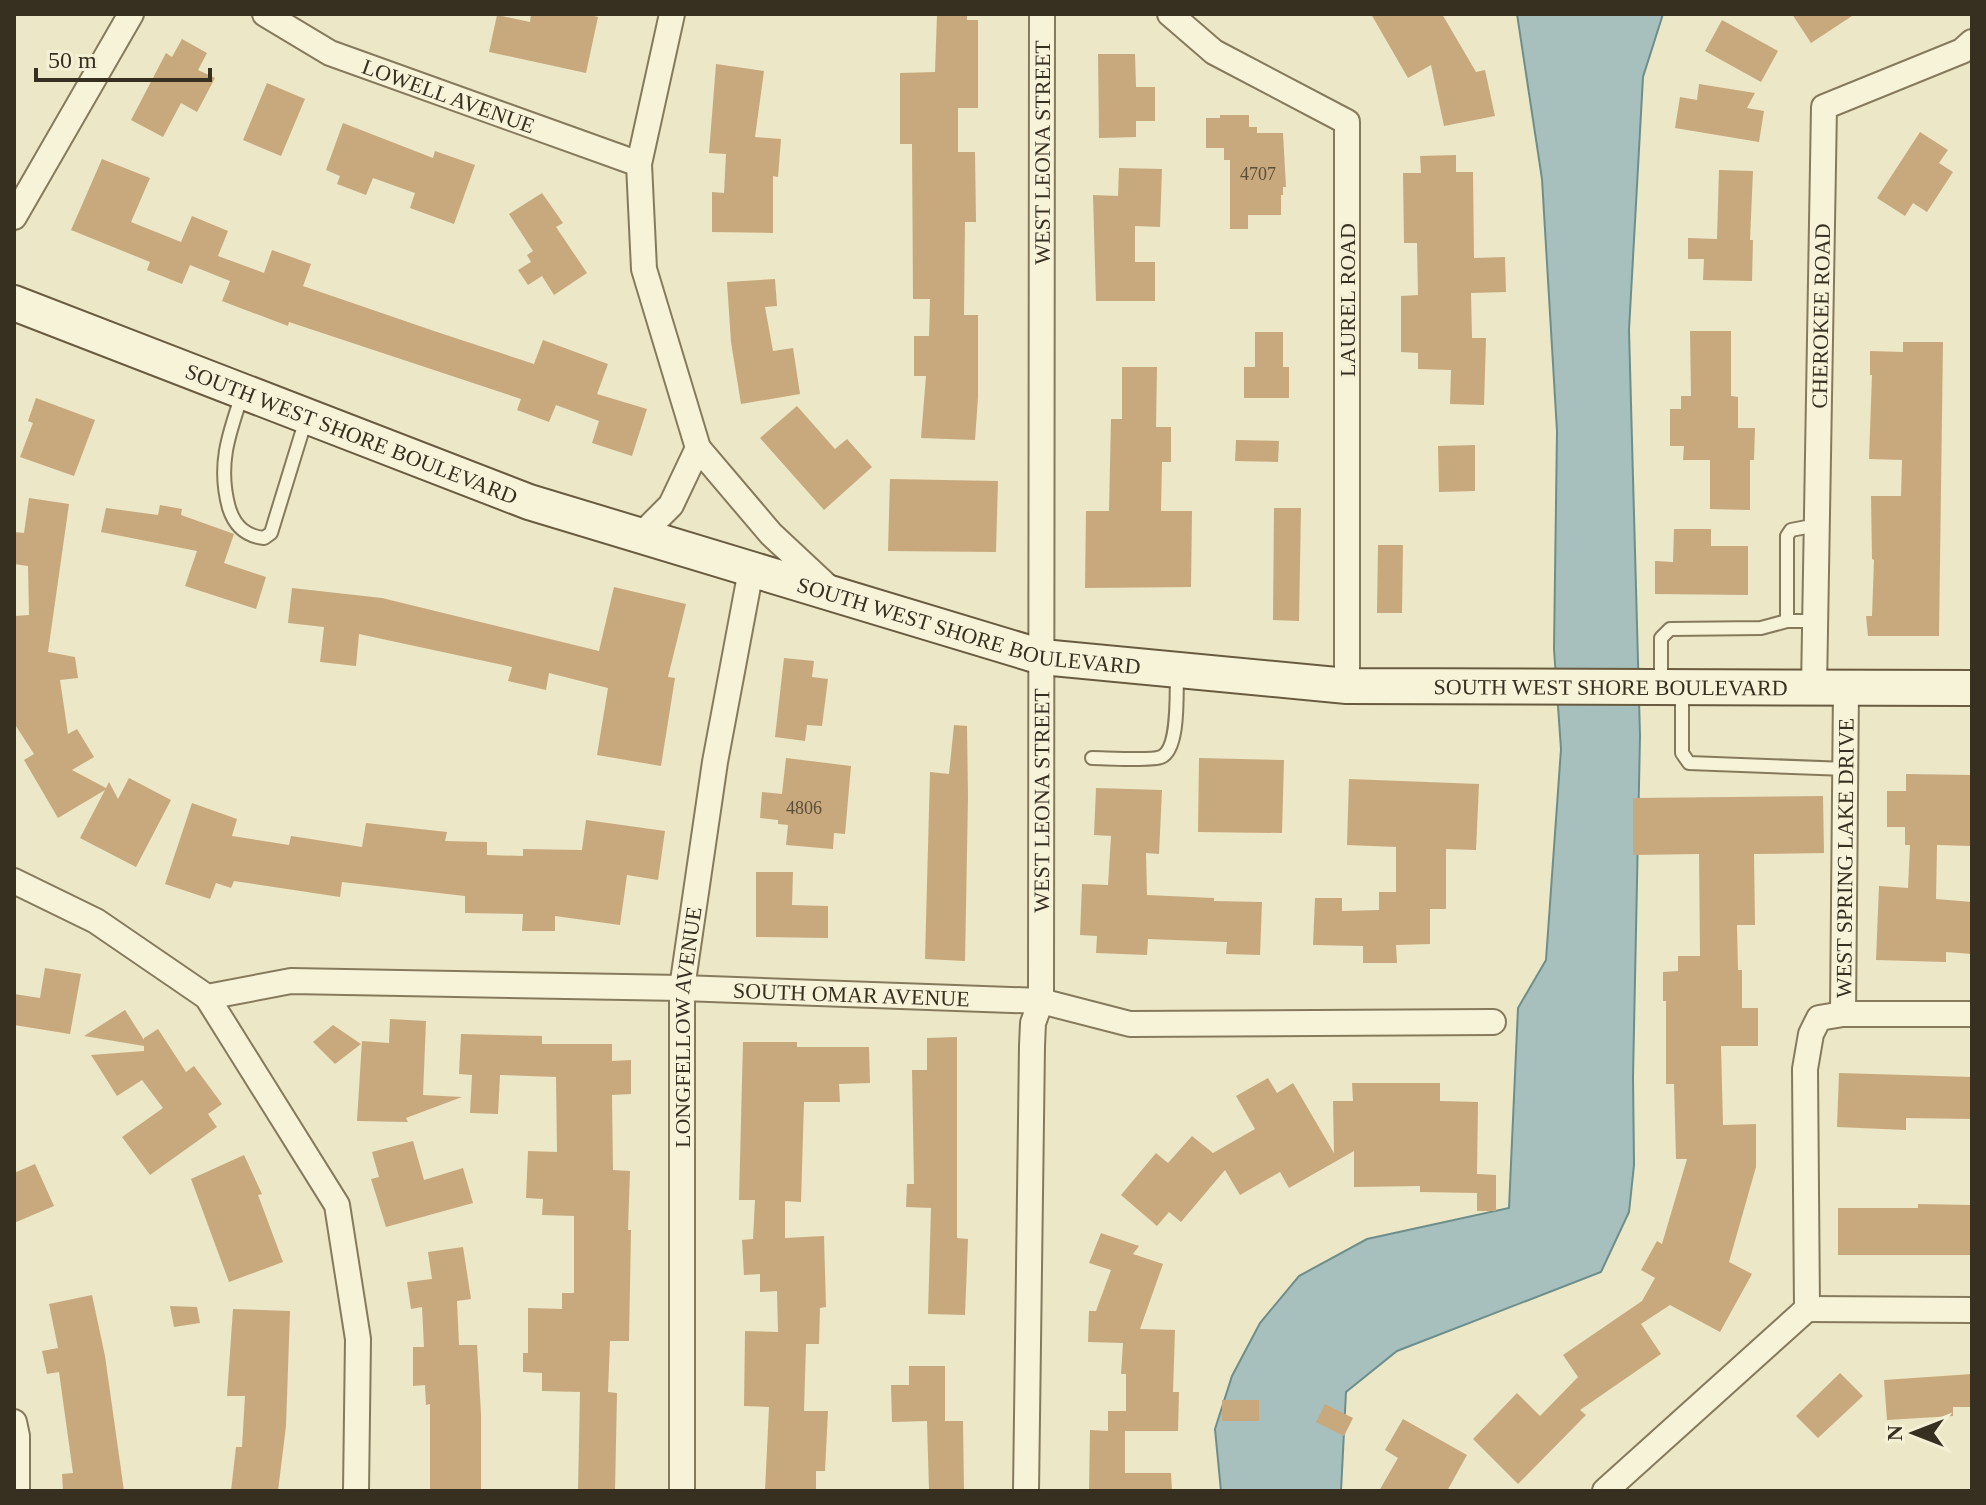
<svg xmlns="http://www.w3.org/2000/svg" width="1986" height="1505" font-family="'Times New Roman',serif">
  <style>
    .water { fill: #a7c0bd; stroke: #6e8e8b; stroke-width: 2 }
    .building { fill: #c8a97e }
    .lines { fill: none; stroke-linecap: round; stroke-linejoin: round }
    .lane-casing { stroke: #867a5d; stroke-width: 16 }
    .street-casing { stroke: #867a5d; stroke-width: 28 }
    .secondary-casing { stroke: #685b40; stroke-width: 38 }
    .lane { stroke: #f7f3d9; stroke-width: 12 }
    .street { stroke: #f7f3d9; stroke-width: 24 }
    .secondary { stroke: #f7f3d9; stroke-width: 34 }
    .labels { text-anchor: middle; stroke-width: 6; stroke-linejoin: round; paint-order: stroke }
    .number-label { font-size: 18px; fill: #5b4e38 }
    .street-label { font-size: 22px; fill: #372f20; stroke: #f4f0d5 }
  </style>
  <rect width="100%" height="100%" fill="#ece7c6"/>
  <path class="water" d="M1517,14H1663L1643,77L1629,330L1640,736L1633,1077L1634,1165L1629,1212L1601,1272L1397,1351L1346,1392L1341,1491H1221L1215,1429L1232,1376L1260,1323L1299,1276L1367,1239L1509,1208L1518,1008L1546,960L1561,749L1554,649L1557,431L1542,179Z"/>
  <g class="building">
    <path d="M531,14H586L598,17L586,73L489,52L497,15L530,22Z"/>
    <path d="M937,14H967V20H978V108H958V152H975L976,222H965L964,315H978V397L975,440L921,438L926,376H914V336H929L930,299H913L912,144H900V73L935,72Z"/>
    <path d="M1371,14H1442L1476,72L1485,70L1495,116L1444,126L1431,65L1408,78Z"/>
    <path d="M1792,14H1855L1811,43Z"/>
    <path d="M1722,20L1778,51L1761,82L1705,51Z"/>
    <path d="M182,39L207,53L198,70L215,78L197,112L181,103L163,137L131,120L166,53L172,57Z"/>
    <path d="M1098,54H1135L1136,87H1155V121H1136V137L1099,138Z"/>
    <path d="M716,64L764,71L755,137L781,139L778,177L773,176V233L712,232V192L724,193L726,154L709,153Z"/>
    <path d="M267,83L305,99L281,156L243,140Z"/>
    <path d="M1699,84L1755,93L1747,108L1764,111L1759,142L1675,128L1680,97L1697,100Z"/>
    <path d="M1220,115H1249V127H1257V133H1283L1286,187H1283V195H1281V215H1248V229H1230V160H1224V148H1206V118H1220Z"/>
    <path d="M343,123L433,158L435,151L475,165L454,224L410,208L415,193L373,178L366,195L337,184L340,176L326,170Z"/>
    <path d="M1920,132L1948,150L1939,163L1953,172L1927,212L1913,203L1905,216L1877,198Z"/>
    <path d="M1456,155V172H1473L1474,258L1505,257L1506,292L1471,293L1472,338H1486L1484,405L1450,404L1451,370L1418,369V353L1401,352V296L1418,295L1417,243H1404L1403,173H1421L1420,156Z"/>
    <path d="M102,159L150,178L131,222L181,242L192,216L228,231L218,256L264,273L272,250L311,264L303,286L434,331L534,364L543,340L608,364L597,394L647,409L632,456L592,443L599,421L556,405L549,422L517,410L521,399L289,322L288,326L222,301L230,281L190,265L182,284L147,270L150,262L71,230Z"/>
    <path d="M1119,168L1162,169L1160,227L1135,226V262H1155V301H1096L1093,195L1118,196Z"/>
    <path d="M1719,170L1753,171L1750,240H1753L1752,281L1703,280L1704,259H1688V238L1717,239Z"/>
    <path d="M542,193L563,223L556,227L587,273L554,295L542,276L528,285L518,270L531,262L527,255L533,251L509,214Z"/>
    <path d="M775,279L777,306L765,307L773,351L793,348L800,394L741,404L731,342L727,282Z"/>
    <path d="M1690,331H1731V396L1738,397V428H1755L1754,460H1750V510L1710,509V460H1683L1684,446H1670V409H1681V396H1691Z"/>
    <path d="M1255,332H1283V367H1289V398H1244V367H1255Z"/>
    <path d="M1903,342H1943L1939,636H1868L1866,616H1872L1874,560L1872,559L1871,496H1901L1902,460L1869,459L1872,375H1870V351L1903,352Z"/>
    <path d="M1122,367H1157L1156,427H1171V462H1162L1161,511H1192L1191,587L1085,588L1086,511H1109L1111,419H1122Z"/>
    <path d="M36,398L95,420L74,476L20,457L33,423L28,421Z"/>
    <path d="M797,406L835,449L847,439L872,467L824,510L760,438Z"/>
    <path d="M1236,440L1279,441L1278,462L1235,461Z"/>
    <path d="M1475,445V491L1439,492L1438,446Z"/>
    <path d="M890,479L998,481L996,552L888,551Z"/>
    <path d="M29,498L69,504L48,652L75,657L78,678L60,680L68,734L77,729L94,757L72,770L106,788L109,782L118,799L129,778L171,800L136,867L80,838L105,790L58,818L24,760L34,754L14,723V616L29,615L28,566L14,564V532L24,533Z"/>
    <path d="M160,505L182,509L181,515L234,534L224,563L266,577L256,609L185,586L197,551L101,532L106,508L158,515Z"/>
    <path d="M1274,508H1301L1299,621L1273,620Z"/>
    <path d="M1674,529H1711V546H1748V595L1655,594V561L1673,562Z"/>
    <path d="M1378,545H1403L1402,613H1377Z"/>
    <path d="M614,587L686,604L668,677L675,678L661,766L597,755L608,688L549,673L546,690L508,681L512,667L359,634L356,666L320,662L324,627L288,623L292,588L382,598L599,651Z"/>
    <path d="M784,658L814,661L812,677L828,679L822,726L807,725L805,741L775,737Z"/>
    <path d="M954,725L967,726L968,797L965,961L925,959L930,772L949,774Z"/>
    <path d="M786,758L851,766L845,834L834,833L833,849L786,845L788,825L778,824V820L760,818L762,792L782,794Z"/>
    <path d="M1199,758L1284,760L1282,833L1198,832Z"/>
    <path d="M1906,774L1972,775V846L1937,845L1936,899L1972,902V954L1946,952V962L1876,960L1879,886L1908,888L1910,845H1905V827H1887V791H1906Z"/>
    <path d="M1349,779L1479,784L1476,850L1446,849V909H1430V944L1396,945L1397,963H1363V946L1313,945L1315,898H1342V911L1379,910V892H1396V847L1347,845Z"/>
    <path d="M1096,788L1162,790L1159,854L1146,853L1147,895L1214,898V901L1262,902L1260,955L1226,954L1227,942L1148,939L1147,955L1096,953L1097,936L1080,935L1082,884L1108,885L1111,836L1094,835Z"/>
    <path d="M1823,796L1824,853L1754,854L1755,925H1737L1738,970H1742V1008H1758V1046H1721L1723,1125L1756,1124V1167L1729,1262L1752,1274L1720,1332L1670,1305L1641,1324L1661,1354L1580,1410L1586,1415L1518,1484L1473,1439L1517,1393L1540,1416L1578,1377L1563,1355L1642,1301L1655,1278L1641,1270L1657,1241L1662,1244L1687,1159H1676L1674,1084H1666V1001H1663V972L1678,971V956H1700L1699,854L1633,855V798Z"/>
    <path d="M192,803L237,819L232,836L289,845L291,836L362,847L366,823L447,832L445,841L487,842V855L523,856V849L582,850L586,820L665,831L658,880L627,875L620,925L555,916V931H522L523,914L465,913V896L342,882L340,897L234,881L231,888L216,883L210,899L165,884Z"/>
    <path d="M756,872H793L792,905L828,906V938L756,937Z"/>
    <path d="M45,968L81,974L70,1034L14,1025V994L40,998Z"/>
    <path d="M125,1010L144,1040V1038L158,1029L186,1072L194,1066L222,1104L208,1114L217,1127L150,1175L122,1137L163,1108L142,1080L117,1096L91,1055L144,1051V1046L84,1036Z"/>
    <path d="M390,1019L426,1021L423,1095L462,1097L406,1118L408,1122L357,1121L362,1041L389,1043Z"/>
    <path d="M333,1025L361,1044L335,1064L313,1042Z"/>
    <path d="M461,1034L542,1036V1044H612V1061L631,1060V1094L612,1095L613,1170L630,1171L628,1230H631L629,1341H610L608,1392L617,1393L615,1491H578L580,1392L542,1391V1373L523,1372V1353H528V1308L562,1309V1293H574V1216L542,1215L543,1199L526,1198L528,1151L557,1152L556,1077L500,1075L498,1114L470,1113L472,1075L459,1074Z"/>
    <path d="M957,1037V1238L968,1239L965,1315L928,1314L931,1208L906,1207L907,1184H914L912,1070H927V1038Z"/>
    <path d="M743,1042H797V1047H869L870,1083L839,1084L840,1102H804L801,1202L785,1201V1238L824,1236L826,1307L820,1308L819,1344H806L804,1411H828L825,1471H816V1491H765L769,1407L744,1406L745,1331L778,1332L777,1291L760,1292V1274L744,1275L742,1240L753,1239L755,1200H739Z"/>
    <path d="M1839,1073L1972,1077V1119L1906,1118V1130L1837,1127Z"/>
    <path d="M1268,1078L1277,1093L1293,1083L1334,1153L1333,1101H1353L1352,1083H1440V1101L1478,1102L1477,1174L1496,1175V1211H1477V1193L1420,1192V1186L1354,1187V1151L1289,1188L1280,1172L1240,1195L1225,1170L1181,1222L1169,1212L1157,1226L1121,1195L1156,1153L1168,1163L1192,1136L1213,1153L1255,1129L1236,1096Z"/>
    <path d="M413,1141L424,1180L463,1168L473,1203L386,1227L371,1179L379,1177L372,1152Z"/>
    <path d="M244,1155L262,1194L258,1195L283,1262L229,1282L191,1179Z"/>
    <path d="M35,1164L54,1206L14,1223V1173Z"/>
    <path d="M1918,1204L1972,1205V1255H1838V1208H1918Z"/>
    <path d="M1101,1233L1139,1246L1133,1254L1163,1264L1140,1329L1175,1330L1173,1392H1179L1178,1431H1125V1473H1171L1172,1491H1089L1090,1430L1108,1431V1411H1126V1374H1121L1123,1343L1088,1342L1089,1311H1096L1111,1270L1089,1263Z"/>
    <path d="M463,1247L471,1299L457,1301L459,1345H477L481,1414V1491H430V1404L426,1405L425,1385L413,1386V1347H424L422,1307L411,1309L407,1282L432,1279L428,1252Z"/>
    <path d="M92,1295L105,1356L124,1491H63L62,1474L73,1473L59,1372L47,1374L42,1351L58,1348L49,1304Z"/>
    <path d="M170,1306L197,1307L200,1323L174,1327Z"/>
    <path d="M233,1309L290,1311L286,1426L278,1491H231L236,1447H242L245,1396H227Z"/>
    <path d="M909,1366H945V1421H963L964,1491H929L927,1421L892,1422L891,1385H909Z"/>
    <path d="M1840,1373L1863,1396L1818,1438L1796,1416Z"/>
    <path d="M1972,1374V1407H1953V1416L1887,1420L1884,1380Z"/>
    <rect x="1222" y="1400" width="37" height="21"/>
    <path d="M1325,1404L1353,1418L1344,1436L1316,1422Z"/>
    <path d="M1403,1419L1467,1455L1447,1491H1379L1398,1458L1385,1450Z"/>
  </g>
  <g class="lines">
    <g class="lane-casing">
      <g id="lane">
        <path d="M243,392C229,433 217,465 229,508C235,527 246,536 264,538L271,533L306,419"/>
        <path d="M1787,621V536L1791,530L1817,525"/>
        <path d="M1661,683V638L1670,629L1761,628L1787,621H1816"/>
        <path d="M1682,691V753L1689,763L1847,769"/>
        <path d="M1092,758C1105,758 1152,761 1161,757C1180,749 1176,692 1177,673"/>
      </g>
    </g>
    <g class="street-casing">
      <g id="street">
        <path id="s1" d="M265,14L330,53L639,164"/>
        <path d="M672,14L639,164L644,269L698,448L771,534L832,591"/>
        <path d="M1170,14L1214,52L1347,122V686"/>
        <path d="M14,217L131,14"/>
        <path d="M640,536L671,505L698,448"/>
        <path id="s2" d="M1814,688L1824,107L1962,51L1972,42"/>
        <path d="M14,881L96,921L207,997L337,1205L358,1339L356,1491"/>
        <path id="s3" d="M207,997L291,981L682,988L1041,1001L1130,1024L1493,1022"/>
        <path id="s4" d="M1843,1014L1846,688"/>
        <path d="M1807,1309L1972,1310"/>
        <path d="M14,1422L17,1436V1491"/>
        <path id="s5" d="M682,1491V988L715,762L751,570"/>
        <path id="s6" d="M1026,1491L1032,1046L1033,1023L1041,1001L1042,14"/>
        <path d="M1605,1491L1807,1309L1805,1069L1811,1034L1819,1018L1843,1014H1972"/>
      </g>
    </g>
    <g class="secondary-casing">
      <g id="secondary">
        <path id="s7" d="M14,303L529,502L1042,657L1347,686L1972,688"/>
      </g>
    </g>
    <use href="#lane" class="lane"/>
    <use href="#street" class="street"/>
    <use href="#secondary" class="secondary"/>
  </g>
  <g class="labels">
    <g class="number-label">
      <text x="1258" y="180">4707</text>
      <text x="804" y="814">4806</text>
    </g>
    <g class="street-label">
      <text dy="8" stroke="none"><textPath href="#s1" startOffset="202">LOWELL AVENUE</textPath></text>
      <text dy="8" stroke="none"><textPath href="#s6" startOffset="1340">WEST LEONA STREET</textPath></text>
      <text transform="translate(1347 300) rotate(-90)" y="8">LAUREL ROAD</text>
      <text dy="8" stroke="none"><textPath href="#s2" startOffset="372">CHEROKEE ROAD</textPath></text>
      <text dy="8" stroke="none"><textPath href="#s7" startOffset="362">SOUTH WEST SHORE BOULEVARD</textPath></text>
      <text dy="8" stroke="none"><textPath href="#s7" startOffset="1010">SOUTH WEST SHORE BOULEVARD</textPath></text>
      <text dy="8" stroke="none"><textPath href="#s7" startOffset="1658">SOUTH WEST SHORE BOULEVARD</textPath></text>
      <text dy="8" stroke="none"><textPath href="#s6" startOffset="692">WEST LEONA STREET</textPath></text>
      <text dy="8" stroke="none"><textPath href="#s4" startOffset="156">WEST SPRING LAKE DRIVE</textPath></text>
      <text dy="8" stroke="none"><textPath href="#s3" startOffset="646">SOUTH OMAR AVENUE</textPath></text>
      <text dy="8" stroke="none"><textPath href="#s5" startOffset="464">LONGFELLOW AVENUE</textPath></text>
    </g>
  </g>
  <rect width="1986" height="1505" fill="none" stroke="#372f20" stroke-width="32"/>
  <g transform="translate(1914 1433) rotate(270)" stroke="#f4f0d5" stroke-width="6" paint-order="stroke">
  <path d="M0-6L14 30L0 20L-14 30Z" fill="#372f20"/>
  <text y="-12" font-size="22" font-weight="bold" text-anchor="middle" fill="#372f20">N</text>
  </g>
  <path d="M36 68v12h174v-12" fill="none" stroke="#372f20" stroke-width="4"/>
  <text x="48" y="68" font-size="24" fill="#372f20" stroke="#f4f0d5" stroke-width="6" paint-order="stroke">50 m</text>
</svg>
